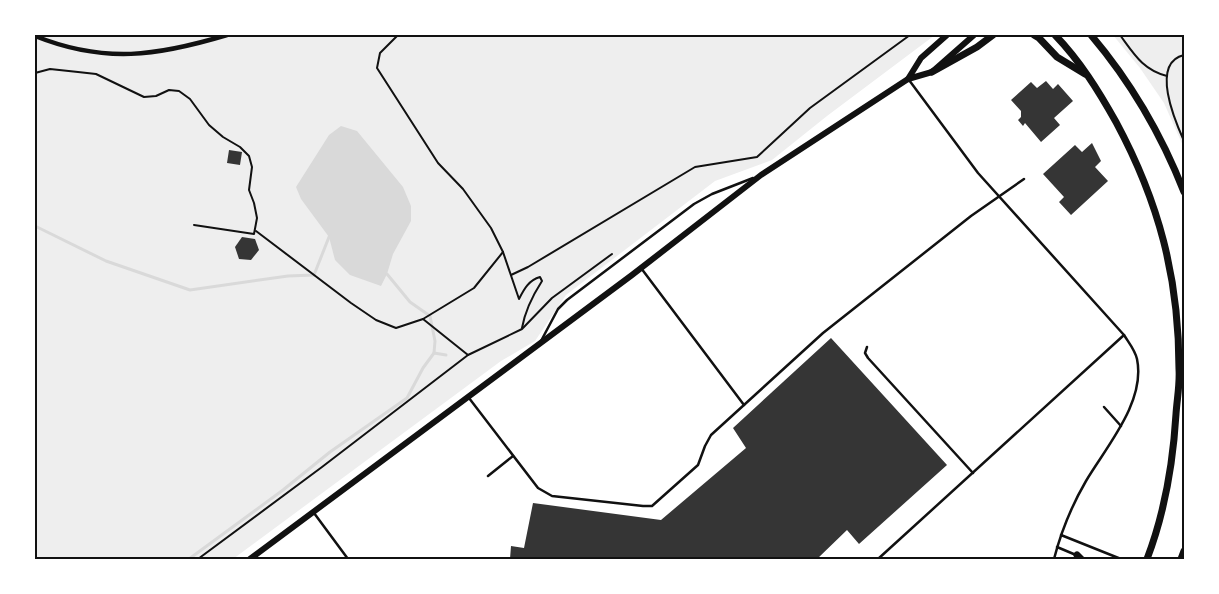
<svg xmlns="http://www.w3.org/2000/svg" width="1219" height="594" font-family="Barlow,sans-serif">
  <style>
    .green { fill: #eee }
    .water { fill: #d9d9d9 }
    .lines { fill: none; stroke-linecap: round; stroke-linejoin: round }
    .stream { stroke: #d9d9d9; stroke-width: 3 }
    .building { fill: #353535 }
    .path { stroke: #111; stroke-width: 2 }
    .service { stroke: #111; stroke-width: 2.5 }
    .minor { stroke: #111; stroke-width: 4.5 }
    .secondary { stroke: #111; stroke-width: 6 }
    .primary { stroke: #111; stroke-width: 7 }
    .neatline { fill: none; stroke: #111; stroke-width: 2 }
  </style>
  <rect width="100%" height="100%" fill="#fff"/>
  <g class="green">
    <path d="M35,35H935L827,116L772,160L715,181L566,295L535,341L501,361L233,559H35Z"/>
    <path d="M1113,35H1184V148L1164,103L1140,68Z"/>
  </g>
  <path class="water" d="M341,126L357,131L403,187L411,206V221L393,254L387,274L381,286L350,275L335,260L329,237L301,199L296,187L329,135Z"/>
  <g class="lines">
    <g class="stream">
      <path d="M35,226L106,261L190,290L288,276L314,275L329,237"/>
      <path d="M434,353L446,355"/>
      <path d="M189,559L283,490L330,452L407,398L423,368L434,353L435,341L430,316L410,302L387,274"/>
    </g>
  </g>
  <g class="building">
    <path d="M1046,81L1053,89L1058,84L1073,101L1054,118L1060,125L1041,142L1025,123L1023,126L1018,120L1021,117V111L1011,100L1031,82L1037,88Z"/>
    <path d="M1092,143L1101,161L1095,167L1108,181L1071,215L1059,202L1064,197L1043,174L1075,145L1082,152Z"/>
    <path d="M229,150L242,152L240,165L227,163Z"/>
    <path d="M242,237L255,239L259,250L251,260L239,259L235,247Z"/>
    <path d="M831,338L947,465L859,544L847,530L817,559H510L511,546L524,548L533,503L661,520L746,448L733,428Z"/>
  </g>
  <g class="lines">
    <g class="path">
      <path d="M398,35L380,53L377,68L438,163L463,189L491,228L503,252L519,299C524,289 529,280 540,277L542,281C533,295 525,311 522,328"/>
      <path d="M1120,35C1134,54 1143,70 1167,76"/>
      <path d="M1184,55C1150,63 1175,121 1184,141"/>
      <path d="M35,73L50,69L78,72L96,74L144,97L156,96L169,90L179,91L190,99L209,125L223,137L240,147L249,156L252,167L249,190L254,203L257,218L254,234L194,225"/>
      <path d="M256,231L351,303L376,320L396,328L423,319L474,288L503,252"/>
      <path d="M511,275L528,267L695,167L757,157L810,108L910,35"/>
      <path d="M423,319L468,355"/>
      <path d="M198,559L322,467L468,355L522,329L552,298L612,254"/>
    </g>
    <g class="service">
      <path d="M909,80L978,173L1124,335C1129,343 1135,350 1137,359C1146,402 1106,447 1086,481C1072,505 1061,532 1054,559"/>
      <path d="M641,268L744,405"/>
      <path d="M541,341L558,309L567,300L694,204L712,194L753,178"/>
      <path d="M867,347L865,353L868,358L973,473"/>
      <path d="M469,398L538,488L552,496L643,506H652L698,465L705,446L711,435L823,333L971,216L1024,179"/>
      <path d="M1104,407L1121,426"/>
      <path d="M488,476L513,456"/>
      <path d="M314,513L348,559"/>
      <path d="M1061,535L1121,559"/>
      <path d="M1057,547L1076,555"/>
      <path d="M878,559L1124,335"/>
    </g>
    <path class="minor" d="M35,36C105,64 157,56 227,35"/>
    <g class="secondary">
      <path d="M908,79L921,58L947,35"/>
      <path d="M250,559L632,275L761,175L908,79L932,72L974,35"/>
    </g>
    <g class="primary">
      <path d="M1034,35L1039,38L1057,57L1085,74"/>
      <path d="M1055,35C1080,61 1098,90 1116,122C1159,202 1179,278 1179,369C1180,384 1177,399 1176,414C1173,464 1165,512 1147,559"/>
      <path d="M1091,35C1130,81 1162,136 1184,192"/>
      <path d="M932,72L977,47L993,35"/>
      <path d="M1077,555L1081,559"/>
      <path d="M1181,559L1184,551"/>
    </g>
  </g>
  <rect width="1219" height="594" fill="none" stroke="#ffffff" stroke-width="72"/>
  <rect x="36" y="36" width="1147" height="522" class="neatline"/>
</svg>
